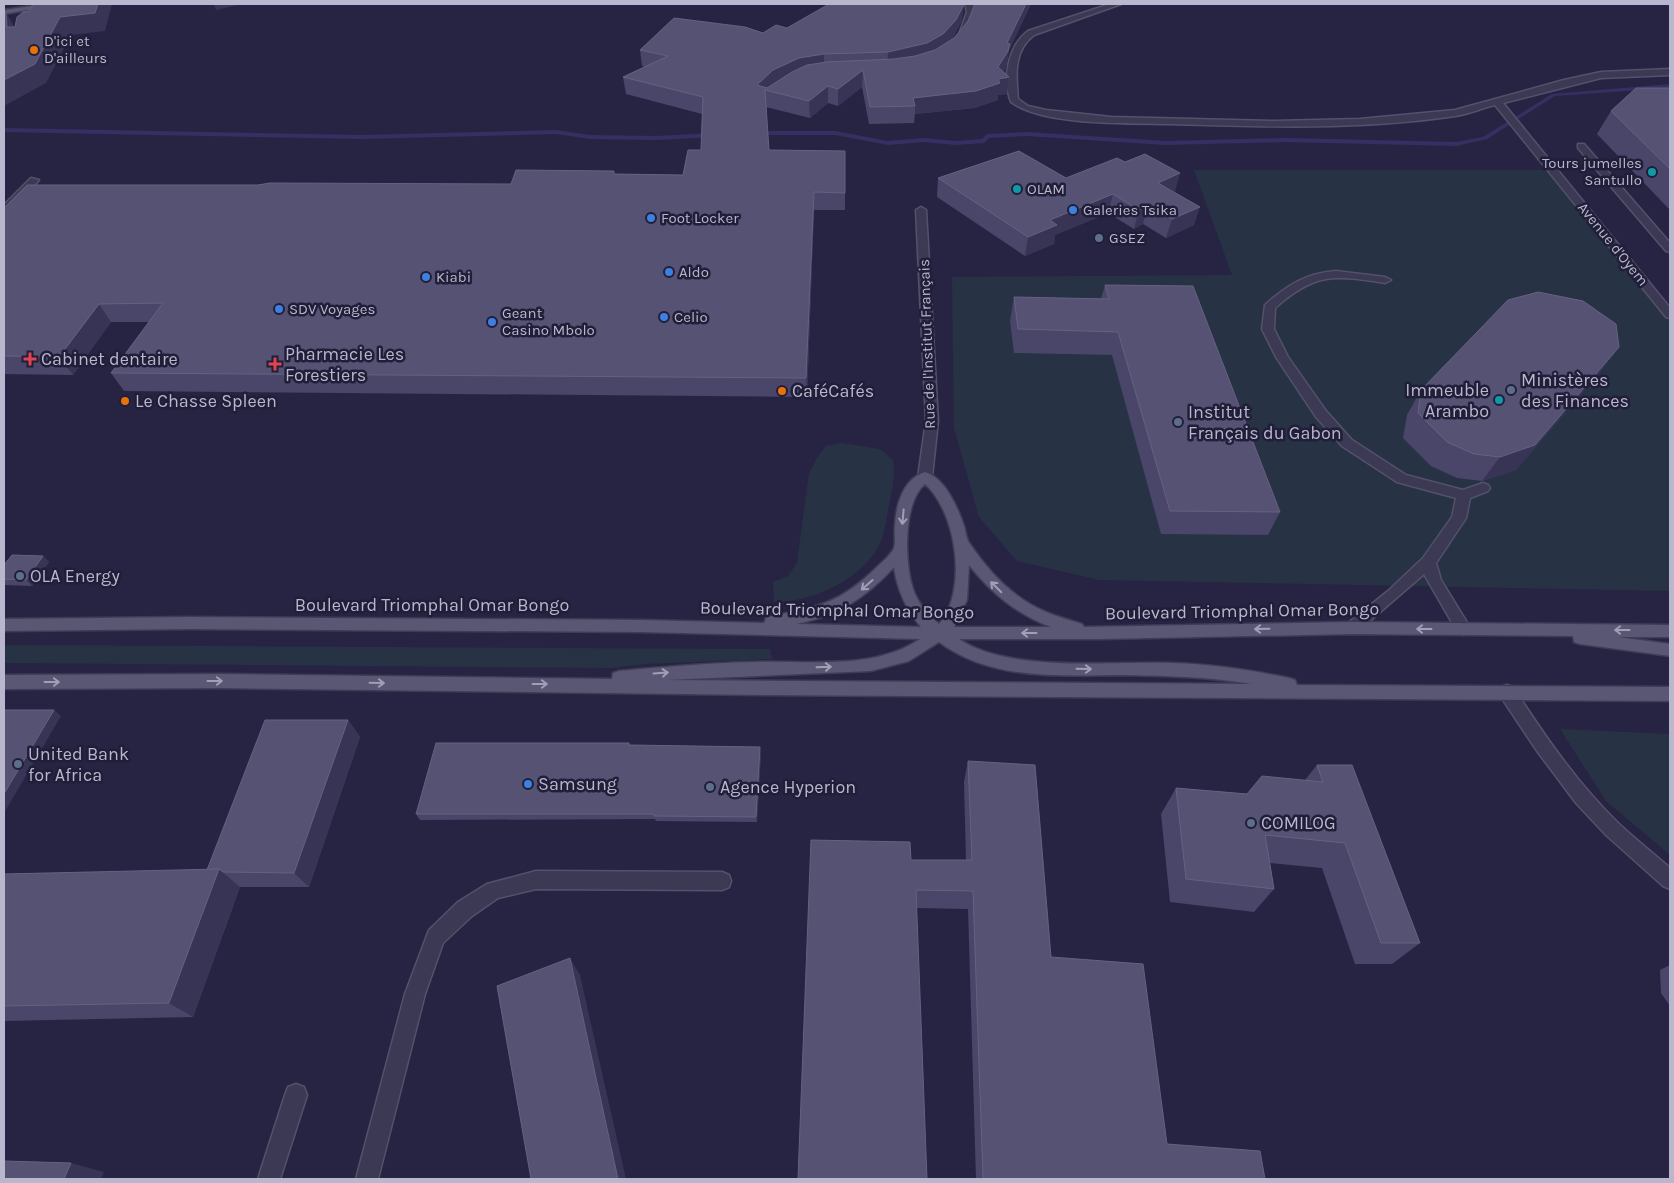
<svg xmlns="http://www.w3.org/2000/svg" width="1674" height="1183" font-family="Karla,sans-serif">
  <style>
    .green { fill: #273244 }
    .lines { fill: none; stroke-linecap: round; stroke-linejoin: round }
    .stream { fill: #343063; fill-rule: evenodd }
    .minor-casing { stroke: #54516a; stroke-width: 3 }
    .major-casing { stroke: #3f3d56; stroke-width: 3 }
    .minor { fill: #3b3953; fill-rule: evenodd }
    .major { fill: #595773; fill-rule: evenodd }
    .wall { fill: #494669 }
    .shaded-wall { fill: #373455 }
    .building { fill: #555273; stroke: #656281 }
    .oneway { stroke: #a19eb6 }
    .food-dot { fill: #e8710a; stroke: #201e38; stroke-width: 2 }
    .culture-dot { fill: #0f9aa8; stroke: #201e38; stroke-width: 2 }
    .shop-dot { fill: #3f7fe0; stroke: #201e38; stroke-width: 2 }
    .service-dot { fill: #5c6f8a; stroke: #201e38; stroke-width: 2 }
    .health-dot { fill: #e0444e; stroke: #201e38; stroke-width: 2 }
    .labels { text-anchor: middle; stroke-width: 5; stroke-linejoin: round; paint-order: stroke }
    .far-poi-label { font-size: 15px; fill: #b9b6cd; stroke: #201e38; text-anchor: start }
    .far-street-label { font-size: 15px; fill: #b9b6cd; stroke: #201e38 }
    .poi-label { font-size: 18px; fill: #b9b6cd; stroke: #201e38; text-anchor: start }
    .street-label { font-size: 18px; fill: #b9b6cd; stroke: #201e38 }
  </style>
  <rect width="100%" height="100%" fill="#272443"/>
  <g class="green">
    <path d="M1194,170H1553L1670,315V591L1099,580L1017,561L979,517L954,428L952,277L1232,275Z"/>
    <path d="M841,443L880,449L893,460C896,475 892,492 889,506C886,519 885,535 878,547C859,581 812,602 774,602L773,582L788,576L797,563L809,473L817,458L826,446Z"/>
    <path d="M4,645L770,649L772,659L646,664L612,668L4,663Z"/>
    <path d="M1560,729L1670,734V855L1606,801Z"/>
  </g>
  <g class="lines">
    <g class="stream">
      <path d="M1670,84V88L1555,96L1487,139L1456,146L1286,142L1166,145L1026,136L989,138L984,143L956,145L924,142L888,145L835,135H757L754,133L757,131H835L888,141L924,138L956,141L982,139L987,134L1026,132L1166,141L1286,138L1456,142L1483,137L1552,94Z"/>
      <path d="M4,128L362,135L556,130L590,135L656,136L714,133L717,135L714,137L656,140L590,139L556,134L362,139L4,132Z"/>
    </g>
    <g class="minor-casing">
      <g id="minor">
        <path d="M965,4H973L975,12L965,40L961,42L957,40L967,12Z"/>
        <path d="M1110,4H1121L1034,35C1013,51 1016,75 1018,99L1028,106L1046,110L1111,117L1275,121L1360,119L1455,110L1564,80L1601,72L1670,69V75L1601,78L1503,103L1670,308V318L1666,317L1495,105C1482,108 1469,114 1455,116C1361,130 1265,127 1171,124C1129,123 1044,126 1011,102C1002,79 1008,46 1028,31Z"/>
        <path d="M1578,144H1584L1670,243V252L1666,251L1578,148Z"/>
        <path d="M31,178L39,180L8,213L4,214V205Z"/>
        <path d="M921,207L926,210L938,421L932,477L925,482L918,477L926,421L916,210Z"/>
        <path d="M1336,271L1385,277L1391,280L1385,283C1335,275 1315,272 1275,308L1274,329L1288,357L1326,411L1352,440L1406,475L1463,490L1483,483L1488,485L1490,488L1488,491L1470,498L1466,518L1436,563L1441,580L1471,629L1468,633L1463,635L1458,633L1424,574L1357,632L1352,634L1347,632L1344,628L1347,624L1388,591L1423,558L1452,517L1456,498L1397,482L1342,446L1316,417L1276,357L1262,329L1265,305C1287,285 1307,273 1336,271Z"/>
        <path d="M1507,685L1513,687C1544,735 1577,783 1618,823C1635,839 1653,853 1670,868V889L1663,886L1606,835L1576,803L1537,751L1501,697L1499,692L1501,687Z"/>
        <path d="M536,871L722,872L729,875L731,881L729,887L722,890L536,889L498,898L472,916L443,943L425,994L378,1179H356L405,994L429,930L458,902L487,884Z"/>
        <path d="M296,1084L304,1087L307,1095L280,1179H258L285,1095L288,1087Z"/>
      </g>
    </g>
    <g class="major-casing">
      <g id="major">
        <path d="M44,4H62L4,14V10Z"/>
        <path d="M925,472C945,478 958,508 964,526C966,532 966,539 970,544C989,572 1014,599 1046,612C1058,617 1070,620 1082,624L1084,627L1352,622L1670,625V637H1618L1670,644V656L1580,644L1574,642L1573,636L1352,634L1103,639H959C1009,673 1111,661 1172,663C1212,664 1250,670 1289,678L1295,680L1297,685L1670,687V701L762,695L222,688L4,689V675L222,674L612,679L613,673L619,671C663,667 708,663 752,662C807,660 873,671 920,639L641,632L189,629L4,631V619L189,617L641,620L764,623L766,618L771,616C819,607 840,603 876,568C881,563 891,555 894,548C896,542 894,532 895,525C896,505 903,479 925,472ZM925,484C957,513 968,591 939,624C929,615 920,606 915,594C904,569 902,503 925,484ZM969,565C992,594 1017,614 1051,627H954L967,600ZM894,567C897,590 906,609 921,627L796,624C837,616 866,598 894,567ZM939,642C993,682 1063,675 1126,675C1169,676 1210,677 1252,684L667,680L871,671L909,661Z"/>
      </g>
    </g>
    <use href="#minor" class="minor"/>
    <use href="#major" class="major"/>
  </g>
  <g class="wall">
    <path d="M974,4H1031L1009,50L1006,68L1003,72L1009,77L1007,94L998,95V100L974,108L915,114L914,123L869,124L862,87L838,106L828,103L810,118L766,107L769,150L845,151V210H814L807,397L124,391L111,373L149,322H111L73,375L4,374V208L511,184L615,174L683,175L701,150L702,114L626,94L623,77L645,67L642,66L640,50L763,33L787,28L962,20L954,36L951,40L954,38L968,21L974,6Z"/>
    <path d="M1670,88V210L1597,134L1611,111Z"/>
    <path d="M938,178H1066L1174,192L1194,225L1166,238L1143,224L1134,229L1108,213L1055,235L1054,244L1025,256L937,197Z"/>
    <path d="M1105,285L1280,512L1268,535L1161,534L1112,355L1014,353L1010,321L1014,297L1101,299Z"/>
    <path d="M1619,347L1600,372L1516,470L1482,481L1457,478L1431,466L1403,438L1407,415L1421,390Z"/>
    <path d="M43,556L49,562L32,586L4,585V565Z"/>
    <path d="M348,720L360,737L309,887H240L193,1017L4,1021V874L207,870Z"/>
    <path d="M629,743L630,745L761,753L757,822L656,821L655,819L420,820L416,814Z"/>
    <path d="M968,761L1051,957L1167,1144L1265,1179H976L968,909L917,908L911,860H966L964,782Z"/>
    <path d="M1317,765L1420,943L1392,964H1355L1322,868L1270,863L1274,889L1254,912L1170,902L1161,814L1176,788L1247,794L1305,780Z"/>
    <path d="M1670,965V1006L1661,993L1660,970Z"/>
  </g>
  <g class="shaded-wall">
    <path d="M98,4H112L105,31L71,35L46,83L4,106V80L60,17Z"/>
    <path d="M214,4H242L216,10Z"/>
    <path d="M1026,4H1031L1009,50L1006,68L999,79L1009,77L1007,94L998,95V100L974,108L915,114V106L913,98L998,67L1007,43Z"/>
    <path d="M964,5L962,20L954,36L942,50L887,68L888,52Z"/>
    <path d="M6,13L17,31L7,27Z"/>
    <path d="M824,54V71L765,90L757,85L773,70L799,58Z"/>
    <path d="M863,70L862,87L838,106V89Z"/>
    <path d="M828,86V103L810,118L809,101Z"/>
    <path d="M1180,173L1175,192L1158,183Z"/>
    <path d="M814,192V210L807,397L806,378Z"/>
    <path d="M1113,194L1108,213L1055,235L1054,244L1025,256L1028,237L1050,220Z"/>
    <path d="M1148,205L1143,224L1134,229L1139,210Z"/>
    <path d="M1200,207L1194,225L1166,238L1172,219Z"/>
    <path d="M99,304L111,322L73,375L59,357Z"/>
    <path d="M1619,347L1600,372L1516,470L1482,481L1500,457Z"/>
    <path d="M43,556L49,562L32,586L26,580Z"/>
    <path d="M54,710L61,716L4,813V794Z"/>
    <path d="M348,720L360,737L309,887L294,873Z"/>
    <path d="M760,747L761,753L757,822L756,817Z"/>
    <path d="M219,869L240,887L193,1017L169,1003Z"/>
    <path d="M570,958L580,975L626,1179H618Z"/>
    <path d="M71,1163L104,1172L101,1179H64Z"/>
  </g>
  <g class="building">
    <path d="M34,4H98L95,13L60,17L35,64L4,80V13H6L7,27H15L17,17L23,12L29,11Z"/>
    <path d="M829,4H964L956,20L943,34L927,43L888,52L824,54L799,58L773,70L757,85L767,88L792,72L807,65L827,62L894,59L915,56L935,50L954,38L968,21L975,4H1026L1007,43L1010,44L1008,51L998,67L1009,77L998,79L1000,83L976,91L913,98L915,106L870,107L863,70L838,89L828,86L809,101L765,90L769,150L845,151V193L814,192L806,378L111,373L163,303L99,304L59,357L4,356V208L27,185H258L270,183L511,184L516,170L614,171V174L683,175L688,150H701L703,97L623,77L668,56L640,50L674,18L745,27L763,33L776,25L787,28Z"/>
    <path d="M1636,88H1670V169L1611,111Z"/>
    <path d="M1019,151L1066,178L1117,158L1125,162L1145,154L1180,173L1158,183L1200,207L1172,219L1148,205L1139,210L1113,194L1050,220L1057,225L1028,237L938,178Z"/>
    <path d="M1105,285L1193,286L1280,512L1170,511L1118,332L1018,329L1014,297L1109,299Z"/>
    <path d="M1538,292L1583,301L1616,324L1619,347L1535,445L1500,457L1474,454L1447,442L1418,413L1421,390L1508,300Z"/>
    <path d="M12,555L43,556L26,580L4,579V565Z"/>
    <path d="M4,710H54L4,794Z"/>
    <path d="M265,720H348L294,873L223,872L219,869L207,870Z"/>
    <path d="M436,743H629V745L760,747L756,817L654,816V814H416Z"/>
    <path d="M968,761L1035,765L1051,957L1143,964L1167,1144L1260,1151L1265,1179H983L973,891L916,890L927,1179H798L811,840L910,842L911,860H972Z"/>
    <path d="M1317,765H1352L1420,943H1381L1345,843L1265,835L1274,889L1186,879L1176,788L1247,794L1262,776L1323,782Z"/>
    <path d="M219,869L169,1003L4,1006V874Z"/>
    <path d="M570,958L618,1179H531L497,986Z"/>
    <path d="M4,1161L71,1163L64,1179H4Z"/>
  </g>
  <defs><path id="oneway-shaft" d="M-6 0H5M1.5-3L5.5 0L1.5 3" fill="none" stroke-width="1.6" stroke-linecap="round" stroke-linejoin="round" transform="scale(1.25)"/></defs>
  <g class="oneway">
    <use href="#oneway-shaft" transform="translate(903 517) rotate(95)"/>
    <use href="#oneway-shaft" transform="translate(867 585) rotate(139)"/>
    <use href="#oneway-shaft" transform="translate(996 587) rotate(-135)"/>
    <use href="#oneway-shaft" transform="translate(1262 629) rotate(179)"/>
    <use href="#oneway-shaft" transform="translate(1424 629) rotate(-180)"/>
    <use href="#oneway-shaft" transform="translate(1622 630) rotate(-180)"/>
    <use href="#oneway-shaft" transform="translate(1029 633) rotate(-180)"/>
    <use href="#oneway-shaft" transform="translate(824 667) rotate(-2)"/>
    <use href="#oneway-shaft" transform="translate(1084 669) rotate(1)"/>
    <use href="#oneway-shaft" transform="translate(661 673) rotate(-4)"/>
    <use href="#oneway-shaft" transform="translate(215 681)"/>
    <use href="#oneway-shaft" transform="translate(52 682)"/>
    <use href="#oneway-shaft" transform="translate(377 683) rotate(1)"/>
    <use href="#oneway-shaft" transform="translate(540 684)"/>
  </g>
  <g class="food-dot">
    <circle cx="34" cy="50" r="5"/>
    <circle cx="782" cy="391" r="5"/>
    <circle cx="125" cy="401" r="5"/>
  </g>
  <g class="culture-dot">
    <circle cx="1652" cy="172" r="5"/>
    <circle cx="1017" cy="189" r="5"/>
    <circle cx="1499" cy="400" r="5"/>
  </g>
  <g class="shop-dot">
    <circle cx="1073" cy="210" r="5"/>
    <circle cx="651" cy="218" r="5"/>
    <circle cx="669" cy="272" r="5"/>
    <circle cx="426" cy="277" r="5"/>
    <circle cx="279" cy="309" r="5"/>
    <circle cx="664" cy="317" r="5"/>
    <circle cx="492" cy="322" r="5"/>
    <circle cx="528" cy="784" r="5"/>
  </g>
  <g class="service-dot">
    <circle cx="1099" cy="238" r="5"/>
    <circle cx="1511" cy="390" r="5"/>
    <circle cx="1178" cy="422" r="5"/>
    <circle cx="20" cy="576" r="5"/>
    <circle cx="18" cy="764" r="5"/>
    <circle cx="710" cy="787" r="5"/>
    <circle cx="1251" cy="823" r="5"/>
  </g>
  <g class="health-dot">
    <path d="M27.5 351.5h5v5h5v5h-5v5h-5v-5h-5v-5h5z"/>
    <path d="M272.5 356.5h5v5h5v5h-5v5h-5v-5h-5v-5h5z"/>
  </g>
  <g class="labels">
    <g class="far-poi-label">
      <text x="44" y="46">D'ici et<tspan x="44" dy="17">D'ailleurs</tspan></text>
      <text x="1642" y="168" text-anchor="end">Tours jumelles<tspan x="1642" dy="17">Santullo</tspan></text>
      <text x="1027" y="194">OLAM</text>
      <text x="1083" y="215">Galeries Tsika</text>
      <text x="661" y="223">Foot Locker</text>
      <text x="1109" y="243">GSEZ</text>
      <text x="679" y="277">Aldo</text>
      <text x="436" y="282">Kiabi</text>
      <text x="289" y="314">SDV Voyages</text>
      <text x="502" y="318">Geant<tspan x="502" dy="17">Casino Mbolo</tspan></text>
      <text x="674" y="322">Celio</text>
    </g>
    <g class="far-street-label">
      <text transform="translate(1613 244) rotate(51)" y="5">Avenue d'Oyem</text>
      <text transform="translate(927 344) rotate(-92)" y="5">Rue de l'Institut Français</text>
    </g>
    <g class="poi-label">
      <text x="285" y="360">Pharmacie Les<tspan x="285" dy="21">Forestiers</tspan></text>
      <text x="41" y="365">Cabinet dentaire</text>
      <text x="1521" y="386">Ministères<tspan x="1521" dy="21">des Finances</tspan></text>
      <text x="1489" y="396" text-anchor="end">Immeuble<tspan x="1489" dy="21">Arambo</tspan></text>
      <text x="792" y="397">CaféCafés</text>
      <text x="135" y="407">Le Chasse Spleen</text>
      <text x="1188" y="418">Institut<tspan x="1188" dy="21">Français du Gabon</tspan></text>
      <text x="30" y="582">OLA Energy</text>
      <text x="28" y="760">United Bank<tspan x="28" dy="21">for Africa</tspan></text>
      <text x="538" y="790">Samsung</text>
      <text x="720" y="793">Agence Hyperion</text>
      <text x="1261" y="829">COMILOG</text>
    </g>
    <g class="street-label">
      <text x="432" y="611">Boulevard Triomphal Omar Bongo</text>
      <text transform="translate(837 610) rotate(1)" y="6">Boulevard Triomphal Omar Bongo</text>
      <text transform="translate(1242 611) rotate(-1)" y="6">Boulevard Triomphal Omar Bongo</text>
    </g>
  </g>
  <rect width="1674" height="1183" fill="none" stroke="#b9b6cd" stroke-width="10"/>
</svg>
